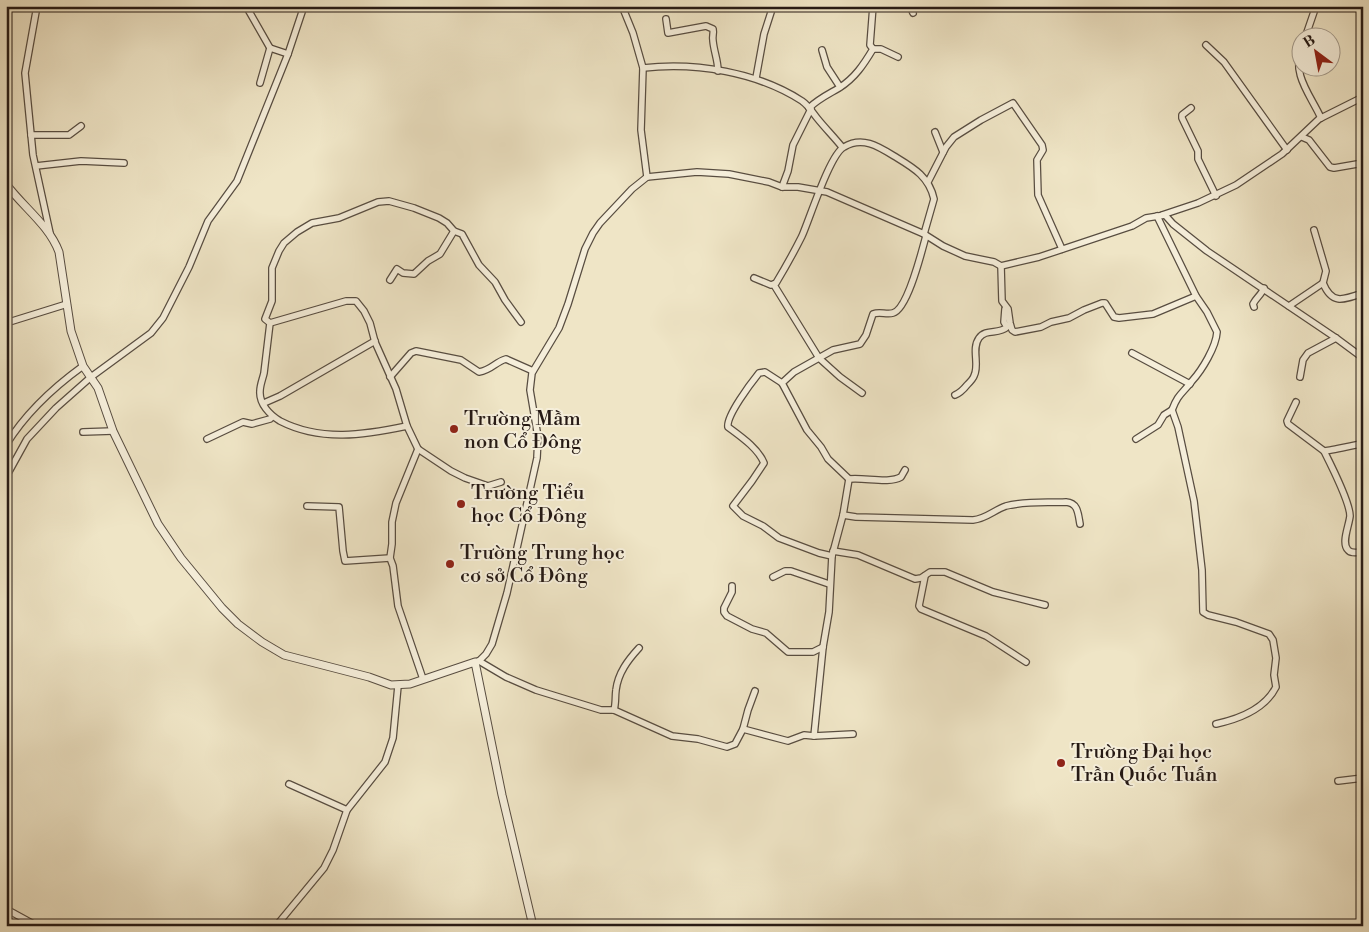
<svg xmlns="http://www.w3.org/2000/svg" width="1369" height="932" font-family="'Libre Bodoni',serif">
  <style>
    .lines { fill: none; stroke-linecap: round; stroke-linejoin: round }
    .minor-casing { stroke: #584d41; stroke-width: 8 }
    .tertiary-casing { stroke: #584d41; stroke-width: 9 }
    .minor { stroke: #f5eeda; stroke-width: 5.5 }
    .tertiary { stroke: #f5eeda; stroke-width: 7 }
    .poi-dot { fill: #8f2418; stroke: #f5eeda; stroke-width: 2 }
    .labels { text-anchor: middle; stroke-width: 4; stroke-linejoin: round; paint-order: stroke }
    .poi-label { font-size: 20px; fill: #261a15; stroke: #f5eeda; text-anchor: start }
  </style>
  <rect width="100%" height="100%" fill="#efe5c6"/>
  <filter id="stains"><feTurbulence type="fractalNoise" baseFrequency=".004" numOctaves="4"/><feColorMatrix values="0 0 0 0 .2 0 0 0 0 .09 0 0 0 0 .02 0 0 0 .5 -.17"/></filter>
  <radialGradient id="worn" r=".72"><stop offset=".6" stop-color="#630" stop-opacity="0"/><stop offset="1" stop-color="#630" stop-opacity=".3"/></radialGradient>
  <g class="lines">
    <g class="minor-casing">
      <g id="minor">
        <path d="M37,6L25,73L33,155L50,233"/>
        <path d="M246,6L270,48L288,54"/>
        <path d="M622,6L633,33L643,68L641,130L647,177"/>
        <path d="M910,6L913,13"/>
        <path d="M666,19L668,33L706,26L713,29C714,34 712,36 713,41C714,52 718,60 718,71"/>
        <path d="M1305,38L1316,6"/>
        <path d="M1206,45L1224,62L1287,150"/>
        <path d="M1302,47C1291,74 1310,94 1321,118"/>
        <path d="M873,49H881L898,57"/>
        <path d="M822,50L827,67L840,87"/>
        <path d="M643,68C696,62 757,72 802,101C809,106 812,112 817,118C825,128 834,137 842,147"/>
        <path d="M756,78L764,34L773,6"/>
        <path d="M260,83L270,48"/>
        <path d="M809,108C818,99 829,94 839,88C855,78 864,64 873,49L870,45L873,6"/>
        <path d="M1191,108L1182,115V118L1198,151V159L1216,196"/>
        <path d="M935,132L943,152"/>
        <path d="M31,135H69L81,126"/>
        <path d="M1302,137L1309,140L1330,167L1334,168L1363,163"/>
        <path d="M36,166L81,161L124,163"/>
        <path d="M928,182L946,147L954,137L981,120L1013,103L1042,145L1043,150L1037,160L1038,195L1062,249"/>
        <path d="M782,187L788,171L793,145L811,109"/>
        <path d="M1162,215L1198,203L1236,185L1282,154L1319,119L1363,97"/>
        <path d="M1157,216L1196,296L1207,312L1217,332C1216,347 1202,370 1192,381C1182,394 1178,394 1172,410L1178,427L1194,501L1202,570L1203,612L1208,615L1236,622L1269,634L1273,640L1276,658L1274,675L1276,687C1265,709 1239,719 1216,724"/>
        <path d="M1314,230L1326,271L1323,283C1332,305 1343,300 1363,293"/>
        <path d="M1001,266L1002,301L1008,309L1010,323L1012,330L1015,332L1041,327L1051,322L1069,318L1084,310L1102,303H1105L1114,317L1119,318L1153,314L1196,296"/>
        <path d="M754,278L771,285L776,283C785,268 794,252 802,236C810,218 830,154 844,147C862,136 878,146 894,156C912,167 929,176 934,199L924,234"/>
        <path d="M390,280L397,269L403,273L414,274L428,261L440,254L454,231"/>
        <path d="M774,285L819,358L840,377L862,393"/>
        <path d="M1289,306L1323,283"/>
        <path d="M1254,307L1253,304C1256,298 1262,294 1264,288"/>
        <path d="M6,323L67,304"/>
        <path d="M270,323L346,301H356L364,311L370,323L375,342L396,389L407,426"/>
        <path d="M1132,353L1190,384"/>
        <path d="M390,377L411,353L416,351L461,360L479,372C492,370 495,362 506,359L533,371"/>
        <path d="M1300,377L1303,360L1308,353L1336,338"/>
        <path d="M782,383L765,372L759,373C751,383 726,416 728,427C740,436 758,448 764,463L752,481L733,506L743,516L763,526L779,538L819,553L832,556"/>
        <path d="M955,395C960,393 963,390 967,385C969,383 973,379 974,376C980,365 971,349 979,338C986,328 999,335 1007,327L1004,322L1005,309"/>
        <path d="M1296,402L1287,421L1288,424L1324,451C1326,451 1358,445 1363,443"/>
        <path d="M264,403L280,396L375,341"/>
        <path d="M83,432L113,431"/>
        <path d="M207,439L243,422L252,424L270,419L272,417"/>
        <path d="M1136,439L1158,425L1164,415L1172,410"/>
        <path d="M6,445C25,414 54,387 83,366"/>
        <path d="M418,449L396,503L392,522V544L390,558L393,566L398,606L423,679"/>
        <path d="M1324,451C1331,465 1350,502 1350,516C1349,526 1341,543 1348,550C1351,554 1358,552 1363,552"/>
        <path d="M905,470L901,477C889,484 864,477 849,479L828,459L821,447L807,430L782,383L794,372L833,350L860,344L866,335L873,314C880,311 886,315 893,313C908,309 922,250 926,236"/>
        <path d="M6,477L27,439L56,408L91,377L151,333L163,318L189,267L208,221L237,181L288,54L304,6"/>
        <path d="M501,482L488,486L465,478L451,471L418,449L407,426C364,435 321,442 280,421C270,415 259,404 260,391C260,385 263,378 264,373C266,356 268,340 270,323L265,319L272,301V268L279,251L284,243L297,232L312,223L339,218L378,202L389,201L414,208L439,218L447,223L454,231L462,234L479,265L495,282L505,300L521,322"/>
        <path d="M307,506L339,507L343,551L345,561L390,558"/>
        <path d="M843,515L856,517L973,520C986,519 994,510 1006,506C1025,501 1046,503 1066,502C1078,503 1078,513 1080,524"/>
        <path d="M833,551L858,555L915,579L921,578L930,572H945L993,592L1045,605"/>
        <path d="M925,576L919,606L921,609L986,636L1026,662"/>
        <path d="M773,577L785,571H791L829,584"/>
        <path d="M732,586V592L724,608V612L727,616L752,629L766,633L788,652H813L823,647"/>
        <path d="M479,661L506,677L536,690L601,710H614L672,736L698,739L727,747L735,744L743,729L748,710L755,691"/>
        <path d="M475,662L479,661L486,654L492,644L507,593L537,458L538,437L530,390L532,373L559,328L568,304L585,249L593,233L600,223L632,189L647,177L697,172L729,174L769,182L782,187H798L827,192L924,234L943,246L965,256L994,262L1001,266L1039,257L1132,226L1146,218L1165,215L1173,224L1207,251L1336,338L1363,358"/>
        <path d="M614,710C616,703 615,697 616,690C618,673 628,660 639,648"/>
        <path d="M743,729L788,741L804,735L814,736L853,734"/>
        <path d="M814,736L823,647L829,612L832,556L843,515L849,479"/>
        <path d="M1338,781L1363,778"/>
        <path d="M289,784L347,810"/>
        <path d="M6,909L37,926"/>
        <path d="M276,926L324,868L333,850L347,810L385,762L393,738L398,686"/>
      </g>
    </g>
    <g class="tertiary-casing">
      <path id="tertiary" d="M6,184C23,207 49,225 59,252L71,331L83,366L98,388L113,431L158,524L181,558L222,608L238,624L262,642L284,655L369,677L391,685L410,684L475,662L502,795L533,926"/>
    </g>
    <use href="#minor" class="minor"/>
    <use href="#tertiary" class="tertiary"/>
  </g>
  <g class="poi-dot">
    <circle cx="454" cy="429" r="5"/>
    <circle cx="461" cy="504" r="5"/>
    <circle cx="450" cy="564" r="5"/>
    <circle cx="1061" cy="763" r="5"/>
  </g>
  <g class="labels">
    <g class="poi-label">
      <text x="464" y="425">Trường Mầm<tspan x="464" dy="23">non Cổ Đông</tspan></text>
      <text x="471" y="499">Trường Tiểu<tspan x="471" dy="23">học Cổ Đông</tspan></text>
      <text x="460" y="559">Trường Trung học<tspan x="460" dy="23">cơ sở Cổ Đông</tspan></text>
      <text x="1071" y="758">Trường Đại học<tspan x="1071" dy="23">Trần Quốc Tuấn</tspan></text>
    </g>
  </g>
  <rect width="1369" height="932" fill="none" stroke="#efe5c6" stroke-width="25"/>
  <rect x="8" y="8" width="1354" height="917" fill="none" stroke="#261a15" stroke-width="2.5"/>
  <rect x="12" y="12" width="1344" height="907" fill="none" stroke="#261a15"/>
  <g transform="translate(1316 52) rotate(328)"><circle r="24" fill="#f5eeda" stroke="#a2998b"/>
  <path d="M0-4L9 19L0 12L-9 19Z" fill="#8f2418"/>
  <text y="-8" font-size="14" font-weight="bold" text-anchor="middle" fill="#261a15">B</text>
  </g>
  <rect width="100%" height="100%" filter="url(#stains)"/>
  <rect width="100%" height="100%" fill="url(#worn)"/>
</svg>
